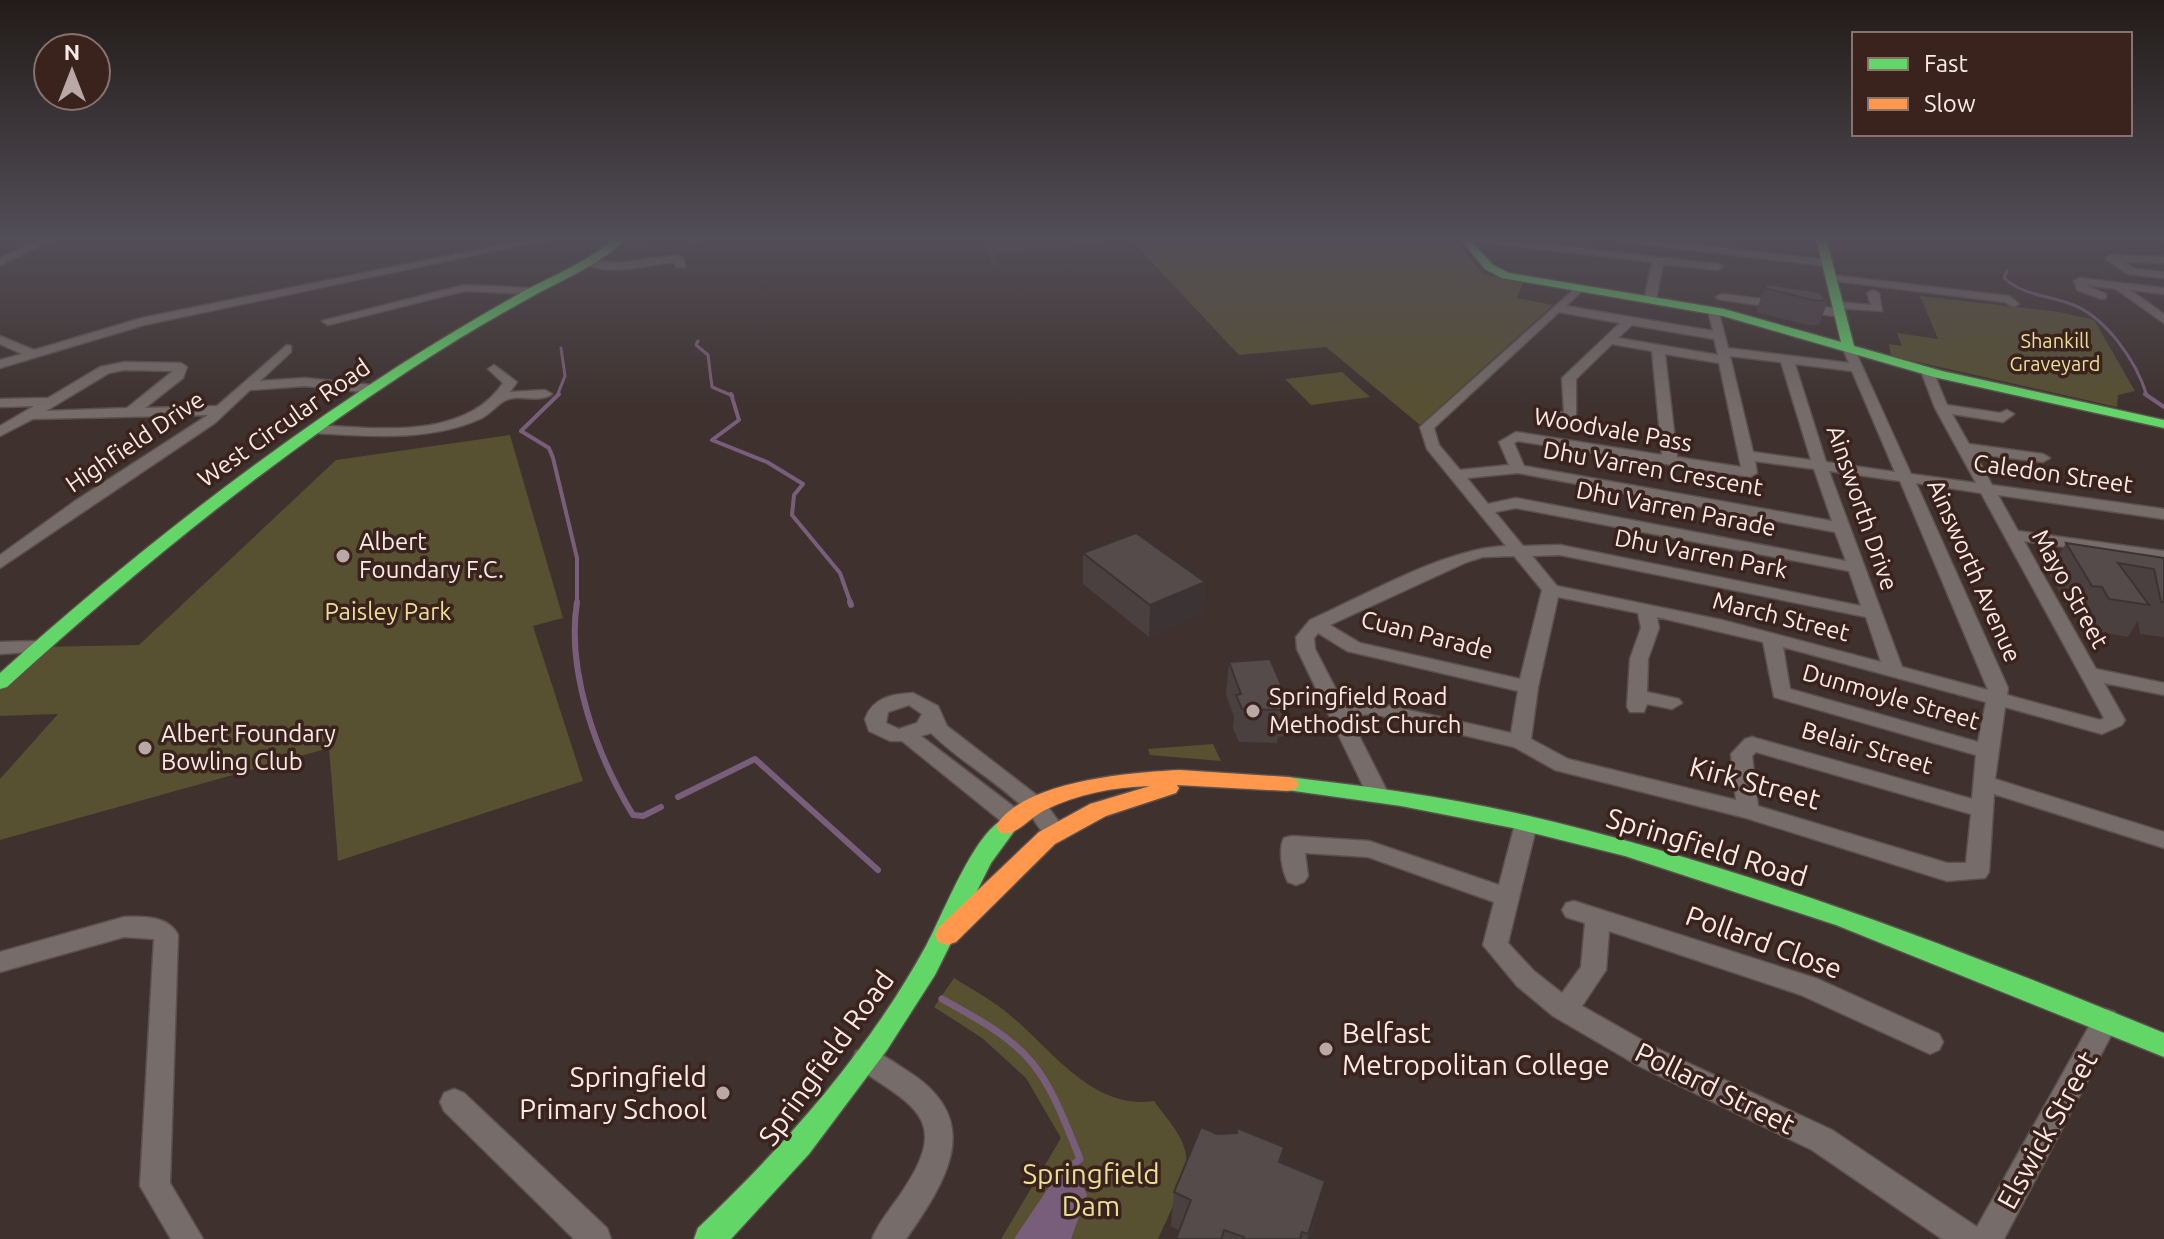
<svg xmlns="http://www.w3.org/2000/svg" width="2164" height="1239" font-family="Ubuntu,sans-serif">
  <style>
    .green { fill: #575031 }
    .water { fill: #795e7b }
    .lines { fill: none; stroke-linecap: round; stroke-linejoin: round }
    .stream-far3 { stroke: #795e7b; stroke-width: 3 }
    .stream-far2 { stroke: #795e7b; stroke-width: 4 }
    .stream-far1 { stroke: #795e7b; stroke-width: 6 }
    .stream { stroke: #795e7b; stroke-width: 7 }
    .street-casing { stroke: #5c504d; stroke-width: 3 }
    .fast-casing { stroke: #5c504d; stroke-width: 3 }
    .slow-casing { stroke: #5c504d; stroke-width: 3 }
    .street { fill: #766c6a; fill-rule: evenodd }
    .fast { fill: #63d668; fill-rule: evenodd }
    .slow { fill: #ff974d; fill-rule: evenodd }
    .wall { fill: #4a4040 }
    .shaded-wall { fill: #3c3434 }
    .building { fill: #564b4b; stroke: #3c3434; stroke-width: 2 }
    .poi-dot { fill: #b9a9a6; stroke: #3a221d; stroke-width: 3 }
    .labels { text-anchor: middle; stroke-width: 7; stroke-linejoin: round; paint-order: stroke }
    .far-park-label { font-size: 20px; fill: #ebdf98; stroke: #3a221d }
    .street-label { font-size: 24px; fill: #fbeae6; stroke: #3a221d }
    .poi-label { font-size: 24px; fill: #fbeae6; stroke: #3a221d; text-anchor: start }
    .park-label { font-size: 24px; fill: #ebdf98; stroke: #3a221d }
    .near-street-label { font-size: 28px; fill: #fbeae6; stroke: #3a221d }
    .near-poi-label { font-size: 28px; fill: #fbeae6; stroke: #3a221d; text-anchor: start }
    .near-park-label { font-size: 28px; fill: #ebdf98; stroke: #3a221d }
  </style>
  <rect width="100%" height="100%" fill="#3e312e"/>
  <g class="green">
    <path d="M1129,238H1453L1483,274L1523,282L1517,298L1553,305L1420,425L1326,347L1239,355Z"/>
    <path d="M1920,296L2060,312L2094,320L2135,391L2118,395L2117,407L1891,356L1889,344L1902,346L1897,333L1938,339Z"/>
    <path d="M1342,372L1370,397L1311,405L1285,379Z"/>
    <path d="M510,435L563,618L533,626L583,781L338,861L329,748L0,840V779L58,714L0,716V683L38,647L139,645L336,460Z"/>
    <path d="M1213,744L1221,761L1150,755L1148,749Z"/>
    <path d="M954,978C973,990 994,1001 1011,1016C1053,1051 1093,1110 1154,1101C1165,1117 1183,1134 1186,1155C1189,1176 1167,1219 1158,1239H1001L1061,1138L1026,1078L982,1038L934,1007Z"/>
  </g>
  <path class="water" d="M1073,1165L1087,1195L1071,1239H1014L1055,1178Z"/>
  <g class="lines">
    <g class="stream-far3">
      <path d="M2007,271L2004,278C2023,295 2045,295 2068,303C2106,315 2137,363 2147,396"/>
      <path d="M698,341L696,345L708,355L712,387L733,396"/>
      <path d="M557,396L565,376L561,348"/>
    </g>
    <g class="stream-far2">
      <path d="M559,394L521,431L549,448L553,458L577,558V604"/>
      <path d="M731,394L739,420L712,440L767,462L803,484L794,495L792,515L840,573L851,604"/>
      <path d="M2145,394L2164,407"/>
    </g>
    <g class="stream-far1">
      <path d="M577,602C566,672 597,756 633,815L643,816L661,807"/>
      <path d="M850,602L851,605"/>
      <path d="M678,797L755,759L878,870"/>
    </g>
    <path class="stream" d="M942,999C1034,1049 1042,1063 1080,1159L1073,1165"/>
    <g class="street-casing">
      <g id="street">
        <path d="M43,238H56L0,265V258Z"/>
        <path d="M536,238H555L144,325L0,368V360L22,354L0,344V336L34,350L142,318Z"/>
        <path d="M704,238L695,242L690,239L691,238Z"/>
        <path d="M1466,238H1496L1718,264L1723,267L1718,270L1663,264L1656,300L1650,303L1644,300L1652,262L1471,241Z"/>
        <path d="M1611,238H1641L1827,260L1832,263L1827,266L1616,241Z"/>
        <path d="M678,255L683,258L685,267H677L674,262C648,265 607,277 583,263L588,260L619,263Z"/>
        <path d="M2111,255L2164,257V263L2124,262L2135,269L2164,272V278L2128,274L2107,260L2106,258Z"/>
        <path d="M1831,275L2009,296L2019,304L2013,307L2005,302L1827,280L1826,278Z"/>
        <path d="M2080,278L2164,288V294L2130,290L2164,314V323L2116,289L2086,285L2106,294V298L2102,299L2077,290L2074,281Z"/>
        <path d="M464,285L532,288L538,291L532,294L464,291L328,325L322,321Z"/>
        <path d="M1579,285L1585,288L1566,306L1713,331L1708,311L1718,309L1728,348L1849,363L1843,349L1853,346L1911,474L1976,483L1935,408L1921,371L1927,367L1933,371L1947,405L2000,413L2007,410L2014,414L2003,422L1952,414L1969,444L2043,454L2050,458L2043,462L1975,454L1992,485L2164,509V519L1998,495L2018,531L2164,551V561L2024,541L2096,669L2164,683V695L2104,683L2125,720L2122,725L2102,734L2005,707L1995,779L2164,832V848L1994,794L1989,872L1985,878L1947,881L1746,818L1555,770L1514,747L1373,714L1349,716L1387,791L1384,796H1368L1297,649L1296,637L1310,620C1366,595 1446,548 1506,546L1427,449L1420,427ZM1559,312L1620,323L1562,378L1564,412L1557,413V419L1576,420V379L1612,344L1652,351L1662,455L1516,432L1499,442L1509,465L1460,470L1439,445L1434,428ZM1632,325L1714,339L1718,355L1618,338ZM1665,354L1719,363L1741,467L1677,457ZM1730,356L1781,362L1811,460L1753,452ZM1795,364L1852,371L1895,472L1826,462ZM1518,441L1750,477L1757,473L1755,461L1814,469L1832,521L1524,466L1514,443ZM1829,471L1900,481L1988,690L1902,667ZM1518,473L1835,532L1846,561L1516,498L1488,504L1467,478ZM1916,483L1981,493L2104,718L2100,720L2007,695L2008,688ZM1516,508L1849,571L1861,606L1560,545L1523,546L1495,512ZM1560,555L1866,617L1881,662L1722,620L1557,586L1532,556ZM1514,556L1542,590L1520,679L1360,643L1330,625L1467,562L1483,557ZM1558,597L1638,613L1641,628L1630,659L1627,707L1630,712H1644L1647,704L1672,709L1682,703L1679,699L1647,692L1648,659L1659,628L1657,617L1763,642L1774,697L1976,755L1972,799L1752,737L1745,739L1731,754L1736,800L1568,759L1531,739L1538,687ZM1318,633L1347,651L1518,691L1511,733L1373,702L1343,703L1315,649L1314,638ZM1783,647L1986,702L1978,742L1790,689ZM1756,752L1971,814L1966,863H1947L1758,806L1752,756Z"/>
        <path d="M1873,290L1879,293L1882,311L1838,308L1832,305L1838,302L1871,305L1867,293Z"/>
        <path d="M1722,294L1840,309L1846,313L1840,317L1718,299L1716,297Z"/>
        <path d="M287,345L291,346V352L260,381L305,378L373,385L380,389L373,393L305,386L250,390L215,423L0,568V555L75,501L208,415L33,419L0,436V426L34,406L0,407V399L48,398L100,367L124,362L181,363L187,367L183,378L145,408L217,406ZM124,370L173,371L127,408L46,411L109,373Z"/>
        <path d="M494,365L517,382L510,392L545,390L552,394C539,404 517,393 504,401C496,406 489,415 480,419C429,442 368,436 314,433L307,429L314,425C375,428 464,441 503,383L488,369Z"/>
        <path d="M38,641L45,643L47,647L45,651L0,654V642Z"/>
        <path d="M913,693L938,706L947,726L1043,800L1067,833L1064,839C1044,845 1039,824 1028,812C999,782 960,762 931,733L921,736L1022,813L1025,819L1022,825L1014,827L1006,825L902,741H890L869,731L865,719C873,697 893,694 913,693ZM909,705L922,714L917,723L899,729L886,723L888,712Z"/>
        <path d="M1526,816L1534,818L1537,824L1508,943L1534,971L1562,993L1581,967L1585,923L1566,917L1562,910L1566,903L1574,901L1818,979L1939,1034L1943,1042L1939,1050L1930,1054L1801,995L1609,931L1606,970L1582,1006L1656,1048L1832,1130L1977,1227L2097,1012L2106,1009L2115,1012L2119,1020L2115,1028L2004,1239H1942L1812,1150L1637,1065L1553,1016L1517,986L1483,945L1494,902L1368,857L1305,853L1308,876L1304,882L1296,885L1288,882C1282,871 1278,849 1284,838L1292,836L1369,841L1499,885L1515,824L1518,818Z"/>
        <path d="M124,917C143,916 169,916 178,935L170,1183L203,1239H171L140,1186L154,939L124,937L0,972V952Z"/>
        <path d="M866,1047C881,1053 895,1063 909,1072C985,1121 947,1180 906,1239H872C879,1222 892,1207 902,1192C952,1119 914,1106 856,1067L852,1059L856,1051Z"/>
        <path d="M454,1089L464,1093L607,1228L611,1239H574L444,1111L440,1102L444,1093Z"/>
      </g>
    </g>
    <g class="fast-casing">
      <g id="fast">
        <path d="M615,238H626C601,265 565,278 533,296C491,319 449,344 408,371C265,465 133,572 7,687L0,689V673C126,560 258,456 400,365C441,339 483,314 526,290C557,274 589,261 615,238Z"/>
        <path d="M1459,238H1469L1493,265L1509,273L1724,309L1841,342L1816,238H1826L1854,346L1942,371L2164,420V428L1934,377L1723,316L1502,278L1485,269Z"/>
        <path d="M1288,777C1364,786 1441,796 1516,813C1739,864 1952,946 2164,1033V1057L1836,925L1625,856L1513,828L1401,806L1280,789L1277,784L1280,779Z"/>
        <path d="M1007,818L1015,820L1018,826L991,863L935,975L887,1050L809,1154L731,1239H694L698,1228C785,1145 869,1051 927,944C943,915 976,827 1007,818Z"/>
      </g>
    </g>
    <g class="slow-casing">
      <path id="slow" d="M1180,770L1288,777L1296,779L1299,784L1296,789L1288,791L1177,785L1179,788L1176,793L1106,816L1055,844L956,942L947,945L938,942L935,935L938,928L1039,832L1090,804L1150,786C1114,787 1077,794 1045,810C1031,817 1022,830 1007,834L999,832L996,826C1022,781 1133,772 1180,770Z"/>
    </g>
    <use href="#street" class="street"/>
    <use href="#fast" class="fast"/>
    <use href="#slow" class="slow"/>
  </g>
  <g class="wall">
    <path d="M628,238H655L648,247H630Z"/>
    <path d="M983,238H1102L1107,244V261L996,271L984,247Z"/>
    <path d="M1766,284L1828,300L1819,325H1807L1756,312Z"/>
    <path d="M2066,543L2164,558V637L2140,634L2138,621L2128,637L2090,630L2083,619L2074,617L2049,574Z"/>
    <path d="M1083,553L1205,582L1202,613L1149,637L1083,584Z"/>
    <path d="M1229,662L1289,703L1285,736L1278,737L1277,743L1239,742L1233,728L1234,717L1226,695Z"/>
    <path d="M1217,1134L1284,1147L1281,1163L1317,1215L1310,1239H1176L1179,1230L1171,1226L1174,1192Z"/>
  </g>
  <g class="shaded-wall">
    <path d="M646,238H655L648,247Z"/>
    <path d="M1107,244V261L996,271L995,254Z"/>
    <path d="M1205,582L1202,613L1149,637L1150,605Z"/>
    <path d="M1325,1181L1317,1215L1310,1239H1307Z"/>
  </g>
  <g class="building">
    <path d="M987,238H1102L1107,244L995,254Z"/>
    <path d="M1766,284L1819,292L1828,300L1816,301L1765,288Z"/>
    <path d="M1136,533L1205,582L1150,605L1083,553Z"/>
    <path d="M2066,543L2164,558V602H2161L2154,569L2118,563L2149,605L2109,599L2102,587L2092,586Z"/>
    <path d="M1270,659L1289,703L1279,704L1282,710L1242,709L1236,695L1241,694L1229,662Z"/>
    <path d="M1201,1127L1217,1134L1237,1133V1128L1284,1147L1279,1162L1325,1181L1308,1234L1302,1232L1300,1239H1243L1244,1237L1224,1230L1221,1239H1176L1191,1200L1174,1192Z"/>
  </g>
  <linearGradient id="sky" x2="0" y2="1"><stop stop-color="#221b19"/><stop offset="0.58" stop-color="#524e57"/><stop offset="1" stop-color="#524e57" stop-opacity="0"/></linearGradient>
  <rect width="2164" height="411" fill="url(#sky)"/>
  <g class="poi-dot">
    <circle cx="343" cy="556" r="8"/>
    <circle cx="1253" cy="711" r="8"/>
    <circle cx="145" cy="748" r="8"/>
    <circle cx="1326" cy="1049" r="8"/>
    <circle cx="723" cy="1093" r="8"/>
  </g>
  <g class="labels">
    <g class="far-park-label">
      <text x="2055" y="348">Shankill<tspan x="2055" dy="23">Graveyard</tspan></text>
    </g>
    <g class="street-label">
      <text transform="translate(284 423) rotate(-35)" y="8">West Circular Road</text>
      <text transform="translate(1613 430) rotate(10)" y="8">Woodvale Pass</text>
      <text transform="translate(135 442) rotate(-34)" y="8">Highfield Drive</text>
      <text transform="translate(1653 469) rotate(10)" y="8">Dhu Varren Crescent</text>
      <text transform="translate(2053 474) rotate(8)" y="8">Caledon Street</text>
      <text transform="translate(1862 508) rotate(71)" y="8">Ainsworth Drive</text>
      <text transform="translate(1676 509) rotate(11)" y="8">Dhu Varren Parade</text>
      <text transform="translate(1701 554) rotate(11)" y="8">Dhu Varren Park</text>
      <text transform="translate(1974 571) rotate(66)" y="8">Ainsworth Avenue</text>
      <text transform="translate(2070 589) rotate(61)" y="8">Mayo Street</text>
      <text transform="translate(1781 617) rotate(14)" y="8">March Street</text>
      <text transform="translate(1427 635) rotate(14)" y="8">Cuan Parade</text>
      <text transform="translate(1891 697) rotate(16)" y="8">Dunmoyle Street</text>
      <text transform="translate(1867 748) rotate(16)" y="8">Belair Street</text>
    </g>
    <g class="poi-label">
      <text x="359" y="550">Albert<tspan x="359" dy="28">Foundary F.C.</tspan></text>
      <text x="1269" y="705">Springfield Road<tspan x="1269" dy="28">Methodist Church</tspan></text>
      <text x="161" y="742">Albert Foundary<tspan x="161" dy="28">Bowling Club</tspan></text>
    </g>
    <g class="park-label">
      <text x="388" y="620">Paisley Park</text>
    </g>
    <g class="near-street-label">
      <text transform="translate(1755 783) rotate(15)" y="10">Kirk Street</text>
      <text transform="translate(1707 847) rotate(17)" y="10">Springfield Road</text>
      <text transform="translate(1764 942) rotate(20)" y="10">Pollard Close</text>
      <text transform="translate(826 1058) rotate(-54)" y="10">Springfield Road</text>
      <text transform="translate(1715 1088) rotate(26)" y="10">Pollard Street</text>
      <text transform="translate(2047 1130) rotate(-61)" y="10">Elswick Street</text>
    </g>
    <g class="near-poi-label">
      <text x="1342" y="1043">Belfast<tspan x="1342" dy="32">Metropolitan College</tspan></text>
      <text x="707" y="1087" text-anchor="end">Springfield<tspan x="707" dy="32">Primary School</tspan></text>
    </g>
    <g class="near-park-label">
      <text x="1091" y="1184">Springfield<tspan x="1091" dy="32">Dam</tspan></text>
    </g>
  </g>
  <rect x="1852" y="32" width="280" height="104" fill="#3a221d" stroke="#87726d" stroke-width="2"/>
  <rect x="1868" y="58" width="40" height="12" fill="#63d668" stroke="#87726d" stroke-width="2"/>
  <text x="1924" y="72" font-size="24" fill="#fbeae6">Fast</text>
  <rect x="1868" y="98" width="40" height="12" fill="#ff974d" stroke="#87726d" stroke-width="2"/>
  <text x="1924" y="112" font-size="24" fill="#fbeae6">Slow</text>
  <g transform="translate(72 72)"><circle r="38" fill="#3a221d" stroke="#87726d" stroke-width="2"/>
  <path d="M0-6L14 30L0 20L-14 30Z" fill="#b9a9a6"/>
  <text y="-12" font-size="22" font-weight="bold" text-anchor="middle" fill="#fbeae6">N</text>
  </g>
</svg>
